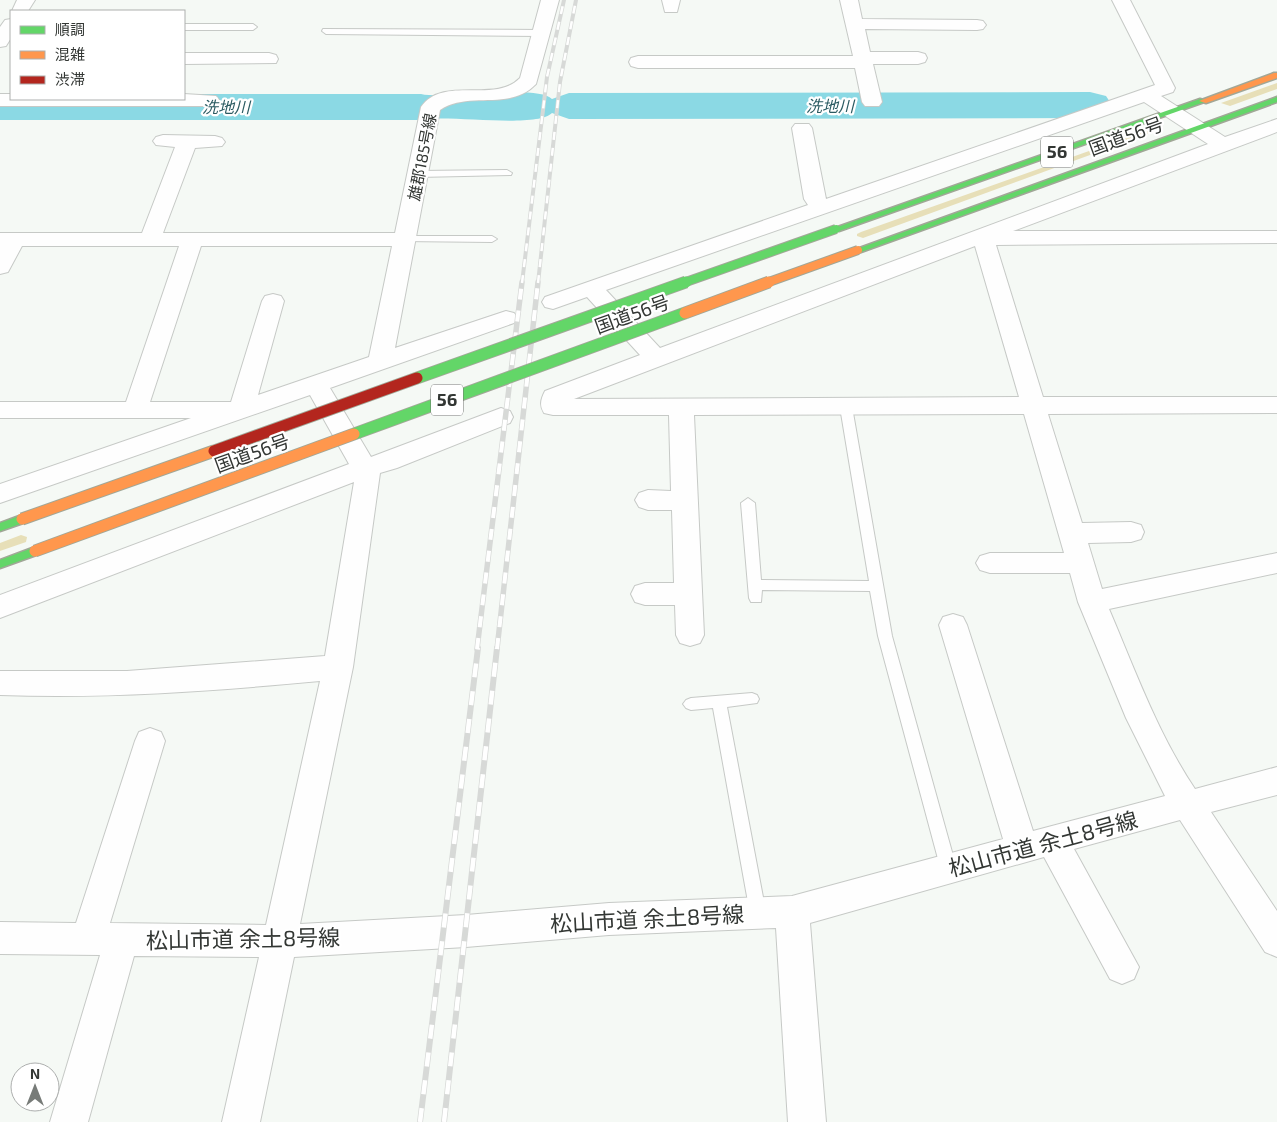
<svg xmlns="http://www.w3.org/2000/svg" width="1277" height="1122" font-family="'Exo 2','Noto Sans JP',sans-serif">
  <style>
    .green { fill: #e7dfb8 }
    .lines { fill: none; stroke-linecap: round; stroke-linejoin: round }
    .river { fill: #8bd9e4; fill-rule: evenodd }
    .lane-casing { stroke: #c6c9c6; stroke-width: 2 }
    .street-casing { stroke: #c6c9c6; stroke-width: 2 }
    .fast-casing { stroke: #a1a797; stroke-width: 3 }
    .slow-casing { stroke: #a1a797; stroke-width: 3 }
    .lane { fill: #fefefe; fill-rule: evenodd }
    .street { fill: #fefefe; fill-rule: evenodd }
    .fast { fill: #63d668; fill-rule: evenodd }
    .slow { fill: #ff974d; fill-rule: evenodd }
    .rail-far2-casing { stroke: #d7d9d7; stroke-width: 4 }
    .rail-far1-casing { stroke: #d7d9d7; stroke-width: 5.5 }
    .rail-casing { stroke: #d7d9d7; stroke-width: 6 }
    .rail-far2 { stroke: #fff; stroke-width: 2.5; stroke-dasharray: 8; stroke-linecap: butt }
    .rail-far1 { stroke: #fff; stroke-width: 4; stroke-dasharray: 11; stroke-linecap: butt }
    .rail { stroke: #fff; stroke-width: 4.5; stroke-dasharray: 14; stroke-linecap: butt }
    .fast-bridge-far1-casing { stroke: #a1a797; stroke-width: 10; stroke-linecap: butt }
    .fast-bridge-casing { stroke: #a1a797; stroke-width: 13; stroke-linecap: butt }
    .slow-bridge-far1-casing { stroke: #a1a797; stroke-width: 10; stroke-linecap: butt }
    .slow-bridge-casing { stroke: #a1a797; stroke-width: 13; stroke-linecap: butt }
    .jam-bridge-casing { stroke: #a1a797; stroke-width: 13; stroke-linecap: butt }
    .fast-bridge-far1 { stroke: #63d668; stroke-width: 8 }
    .fast-bridge { stroke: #63d668; stroke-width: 11 }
    .slow-bridge-far1 { stroke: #ff974d; stroke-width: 8 }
    .slow-bridge { stroke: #ff974d; stroke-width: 11 }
    .jam-bridge { stroke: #b3261e; stroke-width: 11 }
    .labels { text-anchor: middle; stroke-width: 4.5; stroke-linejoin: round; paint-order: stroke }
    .far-water-label { font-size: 16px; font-style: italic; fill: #2a5a61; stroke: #fff }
    .far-street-label { font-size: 16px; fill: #333734; stroke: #fff }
    .shield { fill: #fff; stroke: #707371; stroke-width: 1 }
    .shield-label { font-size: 18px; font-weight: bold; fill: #333734 }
    .street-label { font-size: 19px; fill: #333734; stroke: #fff }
    .near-street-label { font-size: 22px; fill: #333734; stroke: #fff }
  </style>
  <rect width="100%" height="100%" fill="#f5f9f5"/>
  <g class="green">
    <path d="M1277,83V89L1230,106L1221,103Z"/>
    <path d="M1148,130L1153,132L863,238L857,236V234L861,232Z"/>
    <path d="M21,535L27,537L26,542L0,551V543Z"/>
  </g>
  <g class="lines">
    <path class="river" d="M1090,92L1106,96L1112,105L1106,114L1090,118L569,119L552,113C536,129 446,114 421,120H0V94H11V99H184V94H421C446,100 537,84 552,99L569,93Z"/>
    <g class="lane-casing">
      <g id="lane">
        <path d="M184,24H253L257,27L253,30H184Z"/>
        <path d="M323,29L542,30L546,33L542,36L326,34L322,31Z"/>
        <path d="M507,170L512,173L511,175L418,177L413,174L418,171Z"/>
        <path d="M405,236H492L497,239L492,242L401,241L400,239Z"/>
        <path d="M846,403L852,407L892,636L957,870L955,875L949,878L943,875L941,870L878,636L870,591L762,590L761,602H751L749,598L741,503L748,498L755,503L761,580L869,581L840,407Z"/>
        <path d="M752,693L757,695L759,699L757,703L727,707L766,913L764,919L758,921L752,919L750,913L713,708L691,710L686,708L683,704L686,700L691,698Z"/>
      </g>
    </g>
    <g class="street-casing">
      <g id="street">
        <path d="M17,0H35L28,11L11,13Z"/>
        <path d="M541,0H559L536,84C509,112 470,90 440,110L395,348L506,311L514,313L518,318L514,323L330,388L371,457L501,408L510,411L513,417L510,423L397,468L380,473L353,667L300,924L466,915L609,903L792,896L1003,839L939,625L943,617L953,614L963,617L967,625L1033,831L1165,796L1126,718L1078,602L1070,573H990L980,570L976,563L980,556L990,553H1064L1024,414L694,415L704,635L700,643L690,646L680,643L676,635L675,605H645L635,602L631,594L635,586L645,583H674L672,510H648L639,507L635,500L639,493L648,490L671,491L669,415H553L544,413C539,405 541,399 545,391L640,355L587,297L553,309L545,307L542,302L545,297L808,205L804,199L792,128L795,124H809L812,128L826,199L1155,85L1112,0H1130L1175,88L1173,92L1161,96L1225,137L1277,119V132L1013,231H1277V243L996,245L1043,397H1277V413L1048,414L1082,523L1131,522L1141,525L1144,532L1141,539L1131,542L1088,543L1102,589L1277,553V573L1109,609C1135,670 1158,734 1195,789L1277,767V795L1211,812L1277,911V957L1265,952L1180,820L1074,849L1139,967L1134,979L1122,984L1110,979L1044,857L810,923L826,1122H788L776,928L609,935L466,947L294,957L260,1122H222L259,957L134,956L88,1122H50L100,955L0,954V922L76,923L135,741L139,732L150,728L161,732L165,741L110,923L266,925L320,681C214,691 107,699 0,695V671H127L325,656L354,482L0,618V595L349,464L310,395L0,503V484L191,418H0V402H126L179,246H22L8,272L0,274V233H142L175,147L156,145L153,141L156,137L163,135L215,136L222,138L225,142L222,146L195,148L163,233H395L421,107C443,75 495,104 520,78ZM1144,102L1208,144L660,348L606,290ZM201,246H392L369,357L258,395L284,301L281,296L273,294L265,296L262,301L231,402H150ZM975,246L1019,397L574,399Z"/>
        <path d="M662,0H680L677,12H665Z"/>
        <path d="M840,0H858L862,19L977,20L983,21L986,25L983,29L977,30L865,29L870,52H918L925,54L927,58L925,62L918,64H873L882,102L879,106H865L862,102L855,68H638L631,66L629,62L631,58L638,56H853Z"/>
        <path d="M11,19V38L6,46L0,47V27L5,20Z"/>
        <path d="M269,53L276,55L278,59L276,63L184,64V53Z"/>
        <path d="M0,94H11V99H184V94L216,96L219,100L216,104L209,106H0Z"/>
      </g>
    </g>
    <g class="fast-casing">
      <g id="fast">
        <path d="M1277,97V102L861,252L858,253L854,250Z"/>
        <path d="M1200,99L1207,101L839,231H833L832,229Z"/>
        <path d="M22,515L26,516L27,519L26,522L0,531V523Z"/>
        <path d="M35,547L39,548L41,551L39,554L0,568V560Z"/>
      </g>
    </g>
    <g class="slow-casing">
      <path id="slow" d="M1274,73H1277V78L1206,103L1199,101Z"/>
    </g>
    <use href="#lane" class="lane"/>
    <use href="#street" class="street"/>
    <use href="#fast" class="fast"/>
    <use href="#slow" class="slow"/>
    <g class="rail-far2-casing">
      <g id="rail-far2">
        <path d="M522,283L547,77L564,0"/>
        <path d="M538,283L560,82L576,0"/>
      </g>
    </g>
    <g class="rail-far1-casing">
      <g id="rail-far1">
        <path d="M477,649L522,282"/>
        <path d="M497,649L538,282"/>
      </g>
    </g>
    <g class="rail-casing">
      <g id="rail">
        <path d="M420,1122L478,648"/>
        <path d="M444,1122L497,648"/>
      </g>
    </g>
    <use href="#rail-far2" class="rail-far2"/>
    <use href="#rail-far1" class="rail-far1"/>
    <use href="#rail" class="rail"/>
    <g class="fast-bridge-far1-casing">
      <path id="fast-bridge-far1" d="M683,283L836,229"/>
    </g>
    <g class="fast-bridge-casing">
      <g id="fast-bridge">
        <path d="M417,378L686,282"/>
        <path d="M354,434L685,313"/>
      </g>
    </g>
    <g class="slow-bridge-far1-casing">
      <path id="slow-bridge-far1" d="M766,283L858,250"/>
    </g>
    <g class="slow-bridge-casing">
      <g id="slow-bridge">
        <path d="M685,313L769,282"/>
        <path d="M22,519L214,451"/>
        <path d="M35,551L354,434"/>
      </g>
    </g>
    <g class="jam-bridge-casing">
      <path id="jam-bridge" d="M214,451L417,378"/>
    </g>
    <use href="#fast-bridge-far1" class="fast-bridge-far1"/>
    <use href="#fast-bridge" class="fast-bridge"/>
    <use href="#slow-bridge-far1" class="slow-bridge-far1"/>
    <use href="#slow-bridge" class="slow-bridge"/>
    <use href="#jam-bridge" class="jam-bridge"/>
  </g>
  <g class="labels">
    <g class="far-water-label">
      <text x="830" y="112">洗地川</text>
      <text x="226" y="113">洗地川</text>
    </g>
    <g class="far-street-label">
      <text transform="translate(422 157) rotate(-79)" y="6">雄郡185号線</text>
    </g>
    <g class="shield">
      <rect x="1041" y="136.5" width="32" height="31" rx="4"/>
      <rect x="431" y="384.5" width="32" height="31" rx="4"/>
    </g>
    <g class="shield-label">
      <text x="1057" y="158">56</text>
      <text x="447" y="406">56</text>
    </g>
    <g class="street-label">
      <text transform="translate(1126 136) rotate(-20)" y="7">国道56号</text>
      <text transform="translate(632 314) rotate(-20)" y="7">国道56号</text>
      <text transform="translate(252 453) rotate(-20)" y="7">国道56号</text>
    </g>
    <g class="near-street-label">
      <text transform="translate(1043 844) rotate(-15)" y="8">松山市道 余土8号線</text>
      <text transform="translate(647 919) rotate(-3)" y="8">松山市道 余土8号線</text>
      <text transform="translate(243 939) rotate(-1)" y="8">松山市道 余土8号線</text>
    </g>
  </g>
  <rect x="10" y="10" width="175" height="90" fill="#ffffff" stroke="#adafae"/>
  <rect x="20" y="26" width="25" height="8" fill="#63d668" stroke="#adafae"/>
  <text x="55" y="35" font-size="15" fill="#333734">順調</text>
  <rect x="20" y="51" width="25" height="8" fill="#ff974d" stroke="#adafae"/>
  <text x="55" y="60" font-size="15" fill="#333734">混雑</text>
  <rect x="20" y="76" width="25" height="8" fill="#b3261e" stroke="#adafae"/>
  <text x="55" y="85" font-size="15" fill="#333734">渋滞</text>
  <g transform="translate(35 1087)"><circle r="24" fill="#ffffff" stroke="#adafae"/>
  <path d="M0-4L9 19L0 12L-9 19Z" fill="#777b78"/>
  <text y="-8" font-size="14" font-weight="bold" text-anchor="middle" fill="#333734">N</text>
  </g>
</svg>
